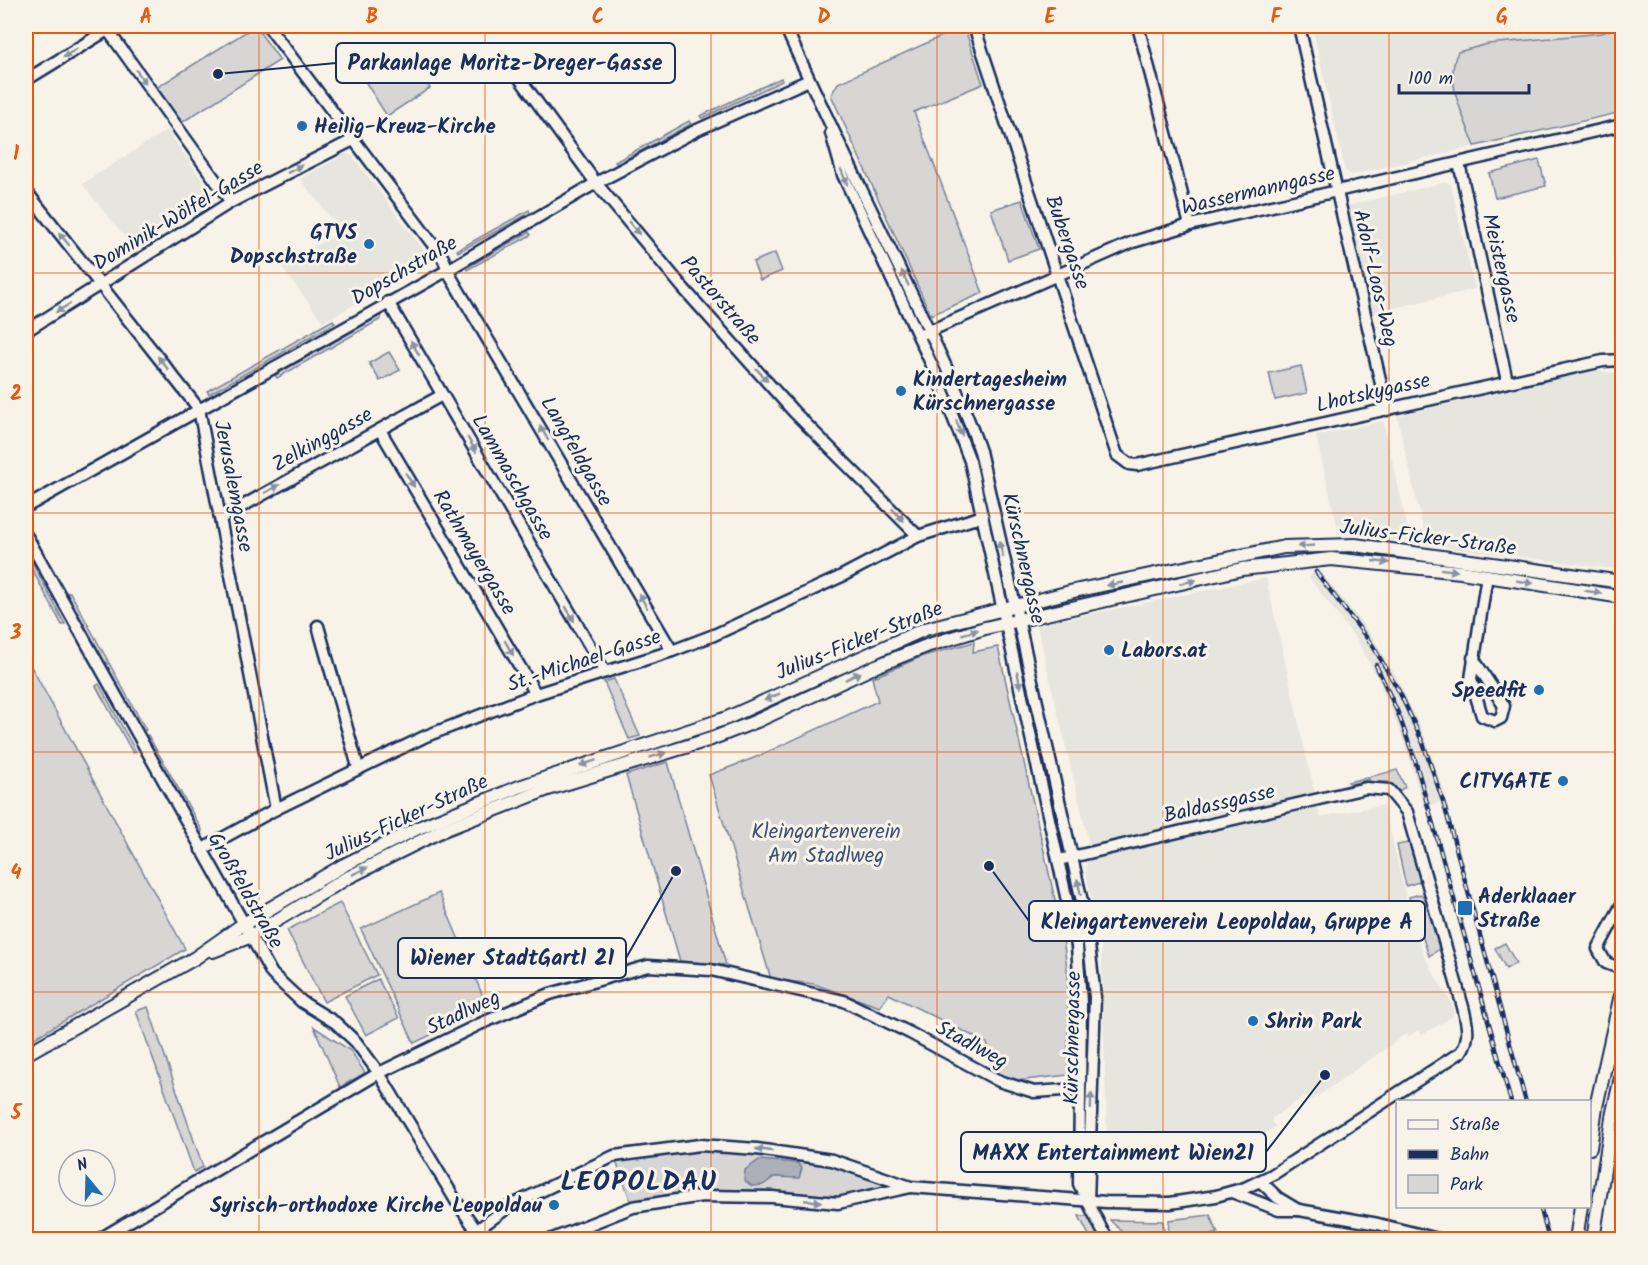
<svg xmlns="http://www.w3.org/2000/svg" width="1648" height="1265" font-family="Kalam,sans-serif">
  <style>
    .built { fill: #e6e5de }
    .green { fill: #d7d6d4; stroke: #798299; stroke-width: 1.5 }
    .water { fill: #acb0b9; stroke: #727c95; stroke-width: 1.5 }
    .lines { fill: none; stroke-linecap: round; stroke-linejoin: round }
    .minor-casing { stroke: #1b2f5e; stroke-width: 15 }
    .major-casing { stroke: #1b2f5e; stroke-width: 16 }
    .minor { stroke: #f7f3e8; stroke-width: 10 }
    .major { stroke: #f7f3e8; stroke-width: 12 }
    .rail-casing { stroke: #1b2f5e; stroke-width: 4.5 }
    .rail { stroke: #f7f3e8; stroke-width: 2; stroke-dasharray: 7; stroke-linecap: butt }
    .oneway { fill: #8991a3 }
    .grid { fill: none; stroke: #e8590c; stroke-width: 1.5; stroke-opacity: 0.55 }
    .poi-dot { fill: #1f6fb2; stroke: #f7f3e8; stroke-width: 2 }
    .labels { text-anchor: middle; stroke-width: 6; stroke-linejoin: round; paint-order: stroke }
    .poi-label { font-size: 21px; font-weight: bold; fill: #1b2f5e; stroke: #f7f3e8; text-anchor: start }
    .street-label { font-size: 21px; fill: #1b2f5e; stroke: #f7f3e8 }
    .park-label { font-size: 21px; fill: #415076; stroke: #f7f3e8 }
    .district-label { font-size: 27px; font-weight: bold; letter-spacing: 1.5px; fill: #1b2f5e; stroke: #f7f3e8 }
    .leader { fill: none; stroke: #1b2f5e; stroke-width: 2 }
    .callout-dot { fill: #1b2f5e; stroke: #f7f3e8; stroke-width: 2 }
    .callout { fill: #f7f3e8; stroke: #1b2f5e; stroke-width: 2 }
    .callout-label { font-size: 22px; text-anchor: middle; font-weight: bold; fill: #1b2f5e }
    .neatline { fill: none; stroke: #e8590c; stroke-width: 2 }
    .grid-label { font-size: 20px; text-anchor: middle; font-weight: bold; fill: #e8590c }
  </style>
  <rect width="100%" height="100%" fill="#f7f3e8"/>
  <filter id="ink" filterUnits="userSpaceOnUse"><feTurbulence type="fractalNoise" baseFrequency=".0167" numOctaves="2"/><feDisplacementMap in="SourceGraphic" scale="12" xChannelSelector="R" yChannelSelector="G"/><feConvolveMatrix kernelMatrix="1 2 1 2 8 2 1 2 1" color-interpolation-filters="sRGB"/></filter>
  <g filter="url(#ink)">
    <g class="built">
      <path d="M1312,26H1622V112L1351,175L1345,170Z"/>
      <path d="M167,130L214,197L134,248L82,184Z"/>
      <path d="M345,154L352,156L432,261L323,322L281,266L341,231L300,179Z"/>
      <path d="M1447,182L1451,185L1475,289L1368,314L1345,206Z"/>
      <path d="M1594,370L1622,374V570L1427,545L1397,416Z"/>
      <path d="M1383,421L1411,542L1339,534L1316,436Z"/>
      <path d="M1318,569L1371,634L1399,682L1426,740L1447,800L1424,807L1404,742L1379,681L1358,642L1309,577Z"/>
      <path d="M1266,578L1320,817L1384,805L1412,923L1425,958L1454,1008L1453,1016L1422,1035L1418,1030L1409,1036L1406,1034L1311,1101L1306,1095L1271,1119L1275,1127L1228,1160L1155,1158V1130L1107,1132L1101,943L1086,872L1088,839L1037,625Z"/>
    </g>
    <g class="green">
      <path d="M255,26L280,60L181,123L156,88Z"/>
      <path d="M964,26L983,84L914,112L983,293L931,315L831,95L838,83Z"/>
      <path d="M1622,26V112L1475,146C1465,119 1443,80 1458,52L1488,44L1602,33Z"/>
      <path d="M402,44L430,88L387,116L359,72Z"/>
      <path d="M781,78L782,81L702,118L700,116Z"/>
      <path d="M689,121L691,124L617,164L615,162Z"/>
      <path d="M1539,160L1546,186L1495,198L1489,173Z"/>
      <path d="M1022,200L1039,249L1008,260L991,210Z"/>
      <path d="M529,210L530,213L458,252L457,250Z"/>
      <path d="M529,232L531,235L467,270L466,268Z"/>
      <path d="M775,253L782,271L760,280L753,262Z"/>
      <path d="M381,315V319L277,378L275,375Z"/>
      <path d="M333,320L335,323L209,394L207,391Z"/>
      <path d="M389,352L400,370L380,381L369,363Z"/>
      <path d="M1301,366L1307,393L1275,400L1269,373Z"/>
      <path d="M26,551L65,624L62,625L26,558Z"/>
      <path d="M70,592L108,661L105,663L67,593Z"/>
      <path d="M983,619L984,622L912,643L754,717L709,734L544,787L260,926L259,924L332,878L455,817L910,639Z"/>
      <path d="M974,642L973,652L998,647L1062,931L1068,976V1075L1016,1081L997,1075L987,1043L889,994L880,1007L814,984L771,979L709,775L754,758L878,701L872,678L923,656Z"/>
      <path d="M26,657L185,949L26,1043Z"/>
      <path d="M109,663L146,730L142,732L106,664Z"/>
      <path d="M614,679L640,736L629,739L604,682Z"/>
      <path d="M99,684L136,752L133,753L96,686Z"/>
      <path d="M148,735L202,830L201,835L146,736Z"/>
      <path d="M668,762L673,780L726,965L680,961L626,775Z"/>
      <path d="M1397,770L1405,787L1399,791L1388,782H1370L1369,779L1351,784L1348,782Z"/>
      <path d="M1408,843L1411,845L1420,878L1419,882L1406,886L1397,845Z"/>
      <path d="M439,893L488,1008L414,1043L361,929Z"/>
      <path d="M1420,894L1426,898L1439,945L1438,950L1429,956L1409,897Z"/>
      <path d="M340,903L377,975L324,1002L287,930Z"/>
      <path d="M1505,943L1516,963L1506,969L1495,948Z"/>
      <path d="M378,979L399,1018L366,1035L345,996Z"/>
      <path d="M148,1007L203,1167L194,1172L136,1011Z"/>
      <path d="M314,1027L351,1051L365,1073L340,1087Z"/>
      <path d="M700,1145L832,1160L911,1187L838,1203L702,1196L633,1207L614,1156Z"/>
      <path d="M1210,1215L1218,1233L1198,1239H1168L1169,1220Z"/>
      <path d="M1079,1216H1089L1103,1239H1091Z"/>
      <path d="M1110,1220L1163,1221L1165,1239H1129Z"/>
    </g>
    <path class="water" d="M759,1160L797,1163L802,1168L799,1178L774,1177L763,1185L752,1186L744,1180L745,1170Z"/>
    <g class="lines">
      <g class="minor-casing">
        <g id="minor">
          <path d="M268,26L443,258L452,279L672,651"/>
          <path d="M785,26C825,116 869,204 911,293C936,345 961,396 980,451L1086,919L1095,997L1088,1201"/>
          <path d="M974,26L1117,455L1129,464L1137,465L1603,361L1622,360"/>
          <path d="M1138,26L1190,225"/>
          <path d="M1299,26L1387,410"/>
          <path d="M107,29L231,202"/>
          <path d="M515,72L596,183L684,289L794,412L918,536"/>
          <path d="M26,80L114,26"/>
          <path d="M831,133L843,175L937,376L970,461L1077,946L1081,1002L1079,1184L1102,1230L1109,1240"/>
          <path d="M1459,163L1507,381"/>
          <path d="M26,191L199,409L276,809"/>
          <path d="M388,302L605,672"/>
          <path d="M26,331L231,202L355,139"/>
          <path d="M925,333L1133,242L1190,225L1622,125"/>
          <path d="M380,430L536,694"/>
          <path d="M26,507L439,275L596,183L697,130L809,80"/>
          <path d="M221,518L442,395"/>
          <path d="M26,535L272,974L302,1002L336,1023L356,1042L379,1073L456,1201L483,1240"/>
          <path d="M318,626L358,767"/>
          <path d="M1473,658L1504,706L1501,718L1495,721L1482,716L1471,679L1487,575"/>
          <path d="M201,850L276,809L426,736L536,694L672,651L714,635L840,577L918,536L983,516"/>
          <path d="M1622,904L1598,949L1606,963L1622,969"/>
          <path d="M1260,1181L1278,1198L1298,1210"/>
          <path d="M1232,1192L1279,1210H1299L1378,1224L1442,1240"/>
          <path d="M98,1240L379,1073L480,1024L550,994L648,966L711,970L844,1001L910,1033L999,1081L1034,1092L1079,1089"/>
          <path d="M463,1240L510,1206L614,1156L700,1145L757,1149L832,1160L911,1187L1106,1202L1170,1203L1216,1196L1245,1188L1272,1175L1461,1052C1471,1037 1467,1024 1463,1007L1407,812L1389,790L1366,788L1059,860"/>
          <path d="M550,1240L633,1207L702,1196L772,1197L838,1203L910,1187"/>
        </g>
      </g>
      <g class="major-casing">
        <g id="major">
          <path d="M213,951L249,937L347,878L441,831L548,789L711,739L757,721L876,666L929,645L985,628L1242,569L1331,559L1461,572L1622,597"/>
          <path d="M26,1054L195,958L242,925L344,865L418,828L519,787L727,718L925,629L1074,591L1284,547L1355,545L1622,582"/>
          <path d="M1590,1148L1596,1107L1622,990"/>
          <path d="M1576,1240L1581,1206"/>
          <path d="M1593,1240L1613,1112L1622,1073"/>
        </g>
      </g>
      <use href="#minor" class="minor"/>
      <use href="#major" class="major"/>
      <g class="rail-casing">
        <g id="rail">
          <path d="M1316,572L1373,646L1400,693L1423,743L1443,801L1526,1102"/>
          <path d="M1376,665L1398,713L1415,760L1511,1102"/>
          <path d="M1540,1206L1549,1240"/>
        </g>
      </g>
      <use href="#rail" class="rail"/>
    </g>
    <defs><path id="oneway-solid" d="M-6-.8H1V-3.2L6.5 0L1 3.2V.8H-6Z" transform="scale(1.5)"/></defs>
    <g class="oneway">
      <use href="#oneway-solid" transform="translate(70 53) rotate(148)"/>
      <use href="#oneway-solid" transform="translate(141 77) rotate(55)"/>
      <use href="#oneway-solid" transform="translate(295 169) rotate(-27)"/>
      <use href="#oneway-solid" transform="translate(844 177) rotate(68)"/>
      <use href="#oneway-solid" transform="translate(634 228) rotate(50)"/>
      <use href="#oneway-solid" transform="translate(64 239) rotate(-129)"/>
      <use href="#oneway-solid" transform="translate(905 278) rotate(-115)"/>
      <use href="#oneway-solid" transform="translate(63 308) rotate(149)"/>
      <use href="#oneway-solid" transform="translate(415 348) rotate(-120)"/>
      <use href="#oneway-solid" transform="translate(163 363) rotate(-128)"/>
      <use href="#oneway-solid" transform="translate(762 375) rotate(48)"/>
      <use href="#oneway-solid" transform="translate(959 428) rotate(70)"/>
      <use href="#oneway-solid" transform="translate(544 433) rotate(-120)"/>
      <use href="#oneway-solid" transform="translate(472 445) rotate(60)"/>
      <use href="#oneway-solid" transform="translate(410 480) rotate(59)"/>
      <use href="#oneway-solid" transform="translate(272 489) rotate(-29)"/>
      <use href="#oneway-solid" transform="translate(898 515) rotate(46)"/>
      <use href="#oneway-solid" transform="translate(1306 546) rotate(177)"/>
      <use href="#oneway-solid" transform="translate(1001 549) rotate(-105)"/>
      <use href="#oneway-solid" transform="translate(1381 562) rotate(6)"/>
      <use href="#oneway-solid" transform="translate(1449 570) rotate(7)"/>
      <use href="#oneway-solid" transform="translate(1188 582) rotate(-13)"/>
      <use href="#oneway-solid" transform="translate(1525 582) rotate(9)"/>
      <use href="#oneway-solid" transform="translate(1115 584) rotate(169)"/>
      <use href="#oneway-solid" transform="translate(1593 592) rotate(9)"/>
      <use href="#oneway-solid" transform="translate(643 601) rotate(-120)"/>
      <use href="#oneway-solid" transform="translate(570 614) rotate(60)"/>
      <use href="#oneway-solid" transform="translate(970 632) rotate(-17)"/>
      <use href="#oneway-solid" transform="translate(509 648) rotate(60)"/>
      <use href="#oneway-solid" transform="translate(853 676) rotate(-25)"/>
      <use href="#oneway-solid" transform="translate(1019 680) rotate(78)"/>
      <use href="#oneway-solid" transform="translate(772 697) rotate(156)"/>
      <use href="#oneway-solid" transform="translate(658 755) rotate(-17)"/>
      <use href="#oneway-solid" transform="translate(588 763) rotate(162)"/>
      <use href="#oneway-solid" transform="translate(360 871) rotate(-26)"/>
      <use href="#oneway-solid" transform="translate(1079 887) rotate(-103)"/>
      <use href="#oneway-solid" transform="translate(1091 1101) rotate(-89)"/>
      <use href="#oneway-solid" transform="translate(764 1150) rotate(-172)"/>
      <use href="#oneway-solid" transform="translate(813 1201) rotate(5)"/>
    </g>
  </g>
  <path class="grid" d="M259,26V1240M485,26V1240M711,26V1240M937,26V1240M1163,26V1240M1389,26V1240M26,273H1622M26,513H1622M26,752H1622M26,992H1622"/>
  <g class="poi-dot">
    <circle cx="302" cy="126" r="6"/>
    <circle cx="369" cy="244" r="6"/>
    <circle cx="901" cy="391" r="6"/>
    <circle cx="1109" cy="650" r="6"/>
    <circle cx="1539" cy="690" r="6"/>
    <circle cx="1563" cy="781" r="6"/>
    <rect x="1457" y="900" width="16" height="16" rx="3"/>
    <circle cx="1253" cy="1021" r="6"/>
    <circle cx="554" cy="1205" r="6"/>
  </g>
  <g class="labels">
    <g class="poi-label">
      <text x="314" y="133">Heilig-Kreuz-Kirche</text>
      <text x="357" y="239" text-anchor="end">GTVS<tspan x="357" dy="24">Dopschstraße</tspan></text>
      <text x="913" y="386">Kindertagesheim<tspan x="913" dy="24">Kürschnergasse</tspan></text>
      <text x="1121" y="657">Labors.at</text>
      <text x="1527" y="697" text-anchor="end">Speedfit</text>
      <text x="1551" y="788" text-anchor="end">CITYGATE</text>
      <text x="1478" y="903">Aderklaaer<tspan x="1478" dy="24">Straße</tspan></text>
      <text x="1265" y="1028">Shrin Park</text>
      <text x="542" y="1212" text-anchor="end">Syrisch-orthodoxe Kirche Leopoldau</text>
    </g>
    <g class="street-label">
      <text transform="translate(1258 190) rotate(-13)" y="7">Wassermanngasse</text>
      <text transform="translate(178 215) rotate(-31)" y="7">Dominik-Wölfel-Gasse</text>
      <text transform="translate(1068 242) rotate(71)" y="7">Bubergasse</text>
      <text transform="translate(1502 268) rotate(77)" y="7">Meistergasse</text>
      <text transform="translate(404 270) rotate(-30)" y="7">Dopschstraße</text>
      <text transform="translate(1376 278) rotate(77)" y="7">Adolf-Loos-Weg</text>
      <text transform="translate(721 300) rotate(49)" y="7">Pastorstraße</text>
      <text transform="translate(1373 392) rotate(-13)" y="7">Lhotskygasse</text>
      <text transform="translate(322 439) rotate(-29)" y="7">Zelkinggasse</text>
      <text transform="translate(577 451) rotate(60)" y="7">Langfeldgasse</text>
      <text transform="translate(513 477) rotate(60)" y="7">Lammaschgasse</text>
      <text transform="translate(234 486) rotate(79)" y="7">Jerusalemgasse</text>
      <text transform="translate(1428 537) rotate(7)" y="7">Julius-Ficker-Straße</text>
      <text transform="translate(475 552) rotate(59)" y="7">Rathmayergasse</text>
      <text transform="translate(1024 558) rotate(77)" y="7">Kürschnergasse</text>
      <text transform="translate(859 640) rotate(-22)" y="7">Julius-Ficker-Straße</text>
      <text transform="translate(584 660) rotate(-18)" y="7">St.-Michael-Gasse</text>
      <text transform="translate(1219 803) rotate(-13)" y="7">Baldassgasse</text>
      <text transform="translate(406 817) rotate(-25)" y="7">Julius-Ficker-Straße</text>
      <text transform="translate(246 890) rotate(60)" y="7">Großfeldstraße</text>
      <text transform="translate(463 1012) rotate(-25)" y="7">Stadlweg</text>
      <text transform="translate(1072 1038) rotate(-89)" y="7">Kürschnergasse</text>
      <text transform="translate(972 1044) rotate(28)" y="7">Stadlweg</text>
    </g>
    <g class="park-label">
      <text x="826" y="838">Kleingartenverein<tspan x="826" dy="24">Am Stadlweg</tspan></text>
    </g>
    <g class="district-label">
      <text x="639" y="1190">LEOPOLDAU</text>
    </g>
  </g>
  <path class="leader" d="M218 74L336 63M989 866L1029 921M676 871L626 958M1325 1075L1266 1152"/>
  <g class="callout-dot">
    <circle cx="218" cy="74" r="6"/>
    <circle cx="989" cy="866" r="6"/>
    <circle cx="676" cy="871" r="6"/>
    <circle cx="1325" cy="1075" r="6"/>
  </g>
  <g class="callout">
    <rect x="336" y="43" width="339" height="40" rx="6"/>
    <rect x="1029" y="901" width="396" height="40" rx="6"/>
    <rect x="398" y="938" width="228" height="40" rx="6"/>
    <rect x="961" y="1132" width="305" height="40" rx="6"/>
  </g>
  <g class="callout-label">
    <text x="505" y="70">Parkanlage Moritz-Dreger-Gasse</text>
    <text x="1227" y="929">Kleingartenverein Leopoldau, Gruppe A</text>
    <text x="512" y="965">Wiener StadtGartl 21</text>
    <text x="1113" y="1160">MAXX Entertainment Wien21</text>
  </g>
  <rect width="1648" height="1265" fill="none" stroke="#f7f3e8" stroke-width="66"/>
  <rect x="1396" y="1100" width="195" height="108" fill="#f7f3e8" stroke="#9fa5b1" stroke-width="1.5"/>
  <rect x="1408" y="1120" width="30" height="9" fill="#f7f3e8" stroke="#9fa5b1" stroke-width="1.5"/>
  <text x="1450" y="1130" font-size="18" fill="#1b2f5e">Straße</text>
  <rect x="1408" y="1150" width="30" height="9" fill="#1b2f5e" stroke="#9fa5b1" stroke-width="1.5"/>
  <text x="1450" y="1160" font-size="18" fill="#1b2f5e">Bahn</text>
  <rect x="1408" y="1175" width="30" height="18" fill="#d7d6d4" stroke="#9fa5b1" stroke-width="1.5"/>
  <text x="1450" y="1190" font-size="18" fill="#1b2f5e">Park</text>
  <g transform="translate(87 1178) rotate(341)"><circle r="28" fill="#f7f3e8" stroke="#9fa5b1" stroke-width="1.5"/>
  <path d="M0-4.5L10 22L0 15L-10 22Z" fill="#1f6fb2"/>
  <text y="-9" font-size="16" font-weight="bold" text-anchor="middle" fill="#1b2f5e">N</text>
  </g>
  <path d="M1399 84v9h130v-9" fill="none" stroke="#1b2f5e" stroke-width="3"/>
  <text x="1408" y="84" font-size="18" fill="#1b2f5e" stroke="#f7f3e8" stroke-width="4.5" paint-order="stroke">100 m</text>
  <rect x="33" y="33" width="1582" height="1199" class="neatline"/>
  <g class="grid-label">
    <text x="146" y="23">A</text>
    <text x="372" y="23">B</text>
    <text x="598" y="23">C</text>
    <text x="824" y="23">D</text>
    <text x="1050" y="23">E</text>
    <text x="1276" y="23">F</text>
    <text x="1502" y="23">G</text>
    <text x="16" y="160">1</text>
    <text x="16" y="400">2</text>
    <text x="16" y="639">3</text>
    <text x="16" y="879">4</text>
    <text x="16" y="1119">5</text>
  </g>
</svg>
